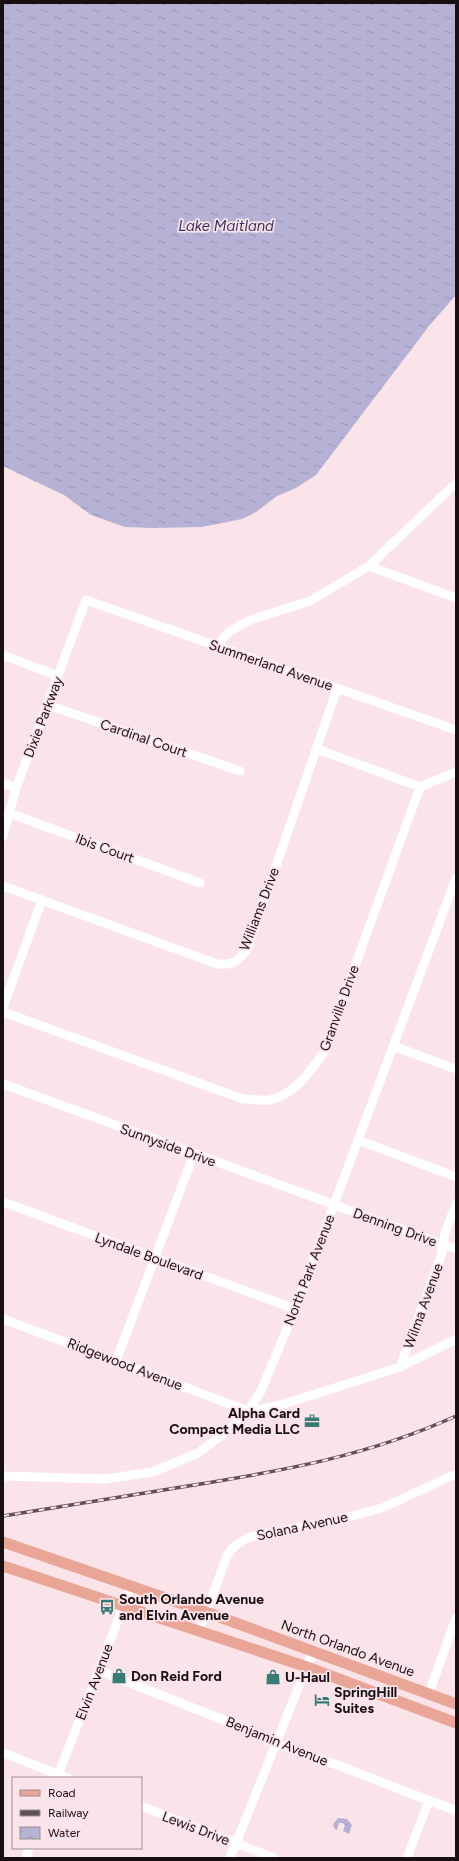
<svg xmlns="http://www.w3.org/2000/svg" width="459" height="1861" font-family="Figtree,sans-serif">
  <style>
    .water { fill: url(#water-ripples) }
    .lines { fill: none; stroke-linecap: round; stroke-linejoin: round }
    .minor { stroke: #fff; stroke-width: 9 }
    .major { stroke: #e9a697; stroke-width: 11 }
    .rail-casing { stroke: #5f5255; stroke-width: 3.5 }
    .rail { stroke: #fae3e9; stroke-width: 2; stroke-dasharray: 6; stroke-linecap: butt }
    .labels { text-anchor: middle; stroke-width: 3.5; stroke-linejoin: round; paint-order: stroke }
    .street-label { font-size: 14px; fill: #170f11; stroke: #fae3e9 }
    .poi-label { font-size: 14px; font-weight: bold; fill: #170f11; stroke: #fae3e9; text-anchor: start }
    .water-label { font-size: 15px; font-style: italic; fill: #393160; stroke: #fae3e9 }
  </style>
  <defs>
    <pattern id="water-ripples" width="26" height="14" patternUnits="userSpaceOnUse"><rect width="26" height="14" fill="#b5b2d5"/><path d="M2 4q2-2 4 0t4 0M15 11q2-2 4 0t4 0" fill="none" stroke="#9b98b6"/></pattern>
  </defs>
  <rect width="100%" height="100%" fill="#fae3e9"/>
  <g class="water">
    <path d="M3,3H456V295L429,326L316,475L296,488L277,496L256,512L242,519L202,527L152,528L125,527L91,515L64,495L3,466Z"/>
    <path d="M338,1818L347,1819L352,1825L349,1834L343,1831L345,1825L343,1823H339L337,1830L334,1828L333,1824Z"/>
  </g>
  <g class="lines">
    <g class="minor">
      <path d="M369,566L456,598"/>
      <path d="M216,646L230,631L250,620L310,601L369,566L456,483"/>
      <path d="M3,655L58,676"/>
      <path d="M48,705L240,771"/>
      <path d="M317,749L420,787L456,772"/>
      <path d="M3,783L16,788"/>
      <path d="M9,813L200,883"/>
      <path d="M3,836L16,788L86,600L456,730"/>
      <path d="M3,886L217,964C234,965 237,962 247,950L337,689"/>
      <path d="M3,1007L42,900"/>
      <path d="M3,1012L243,1099C251,1099 261,1101 269,1100C294,1095 308,1074 323,1054L420,787"/>
      <path d="M393,1046L456,1069"/>
      <path d="M3,1084L456,1249"/>
      <path d="M358,1140L456,1177"/>
      <path d="M3,1202L295,1309"/>
      <path d="M3,1319L248,1411"/>
      <path d="M116,1361L194,1154"/>
      <path d="M400,1367L441,1256L445,1233L456,1204"/>
      <path d="M248,1411L272,1407L300,1399L400,1367L456,1339"/>
      <path d="M3,1476L105,1479L153,1472L198,1453L221,1436L248,1411L261,1391L295,1309L456,878"/>
      <path d="M199,1631L227,1556C233,1546 239,1542 250,1537L341,1519L382,1508L456,1474"/>
      <path d="M98,1670L231,1723L277,1744L340,1766L456,1811"/>
      <path d="M429,1693L456,1618"/>
      <path d="M3,1753L68,1778"/>
      <path d="M57,1778L131,1586"/>
      <path d="M141,1806L274,1858"/>
      <path d="M26,1858L29,1848"/>
      <path d="M230,1858L313,1651"/>
      <path d="M407,1858L429,1800"/>
    </g>
    <g class="major">
      <path d="M3,1542L206,1612L456,1704"/>
      <path d="M3,1566L307,1667L456,1723"/>
    </g>
    <g class="rail-casing">
      <path id="rail" d="M3,1516C65,1506 126,1496 188,1486C282,1471 368,1456 456,1416"/>
    </g>
    <use href="#rail" class="rail"/>
  </g>
  <defs>
    <g id="office-bare" transform="scale(1.2)"><path d="M-6-3h4V-5.5h4V-3h4V5H-6ZM-1-4.5V-3h2v-1.5ZM-6 0V1H6V0Z" fill="#367c74" stroke="#fae3e9" stroke-width="2.5" paint-order="stroke"/></g>
    <g id="bus-bare" transform="scale(1.2)"><path d="M-5-6H5V4H4V6H2V4H-2V6H-4V4H-5ZM-3.5-4V0h7V-4ZM-3.5 1.2v1.5H-2V1.2ZM2 1.2v1.5H3.5V1.2Z" fill="#367c74" stroke="#fae3e9" stroke-width="2.5" paint-order="stroke"/></g>
    <g id="shop-bare" transform="scale(1.2)"><path d="M-5-2.5h2.3a2.7 3.5 0 0 1 5.4 0H5L5.5 6h-11ZM-1.5-2.5h3a1.5 2.3 0 0 0-3 0Z" fill="#367c74" stroke="#fae3e9" stroke-width="2.5" paint-order="stroke"/></g>
    <g id="hotel-bare" transform="scale(1.2)"><path d="M-6-4.5h1.5V1H6V5H4.5V3h-9V5H-6ZM-4 0a1.8 1.8 0 1 1 3.6 0ZM.5 0V-2.5h3Q6-2.5 6 0Z" fill="#367c74" stroke="#fae3e9" stroke-width="2.5" paint-order="stroke"/></g>
  </defs>
  <g fill-rule="evenodd">
    <use href="#office-bare" x="312" y="1421"/>
    <use href="#bus-bare" x="107" y="1607"/>
    <use href="#shop-bare" x="119" y="1676"/>
    <use href="#shop-bare" x="273" y="1677"/>
    <use href="#hotel-bare" x="322" y="1700"/>
  </g>
  <g class="labels">
    <g class="street-label">
      <text transform="translate(271 665) rotate(19)" y="5">Summerland Avenue</text>
      <text transform="translate(43 717) rotate(-69)" y="5">Dixie Parkway</text>
      <text transform="translate(144 738) rotate(19)" y="5">Cardinal Court</text>
      <text transform="translate(105 848) rotate(20)" y="5">Ibis Court</text>
      <text transform="translate(259 909) rotate(-69)" y="5">Williams Drive</text>
      <text transform="translate(339 1008) rotate(-70)" y="5">Granville Drive</text>
      <text transform="translate(168 1145) rotate(20)" y="5">Sunnyside Drive</text>
      <text transform="translate(395 1227) rotate(20)" y="5">Denning Drive</text>
      <text transform="translate(149 1256) rotate(20)" y="5">Lyndale Boulevard</text>
      <text transform="translate(309 1270) rotate(-69)" y="5">North Park Avenue</text>
      <text transform="translate(423 1306) rotate(-70)" y="5">Wilma Avenue</text>
      <text transform="translate(125 1364) rotate(21)" y="5">Ridgewood Avenue</text>
      <text transform="translate(302 1526) rotate(-12)" y="5">Solana Avenue</text>
      <text transform="translate(348 1648) rotate(20)" y="5">North Orlando Avenue</text>
      <text transform="translate(94 1682) rotate(-69)" y="5">Elvin Avenue</text>
      <text transform="translate(277 1741) rotate(22)" y="5">Benjamin Avenue</text>
      <text transform="translate(196 1828) rotate(21)" y="5">Lewis Drive</text>
    </g>
    <g class="poi-label">
      <text x="300" y="1418" text-anchor="end">Alpha Card<tspan x="300" dy="16">Compact Media LLC</tspan></text>
      <text x="119" y="1604">South Orlando Avenue<tspan x="119" dy="16">and Elvin Avenue</tspan></text>
      <text x="131" y="1681">Don Reid Ford</text>
      <text x="285" y="1682">U-Haul</text>
      <text x="334" y="1697">SpringHill<tspan x="334" dy="16">Suites</tspan></text>
    </g>
    <g class="water-label">
      <text x="226" y="231">Lake Maitland</text>
    </g>
  </g>
  <rect width="459" height="1861" fill="none" stroke="#170f11" stroke-width="8"/>
  <rect x="12" y="1777" width="130" height="72" fill="#fae3e9" stroke="#9f8e93"/>
  <rect x="20" y="1790" width="20" height="6" fill="#e9a697" stroke="#9f8e93"/>
  <text x="48" y="1797" font-size="12" fill="#170f11">Road</text>
  <rect x="20" y="1810" width="20" height="6" fill="#5f5255" stroke="#9f8e93"/>
  <text x="48" y="1817" font-size="12" fill="#170f11">Railway</text>
  <rect x="20" y="1827" width="20" height="12" fill="url(#water-ripples)" stroke="#9f8e93"/>
  <text x="48" y="1837" font-size="12" fill="#170f11">Water</text>
</svg>
